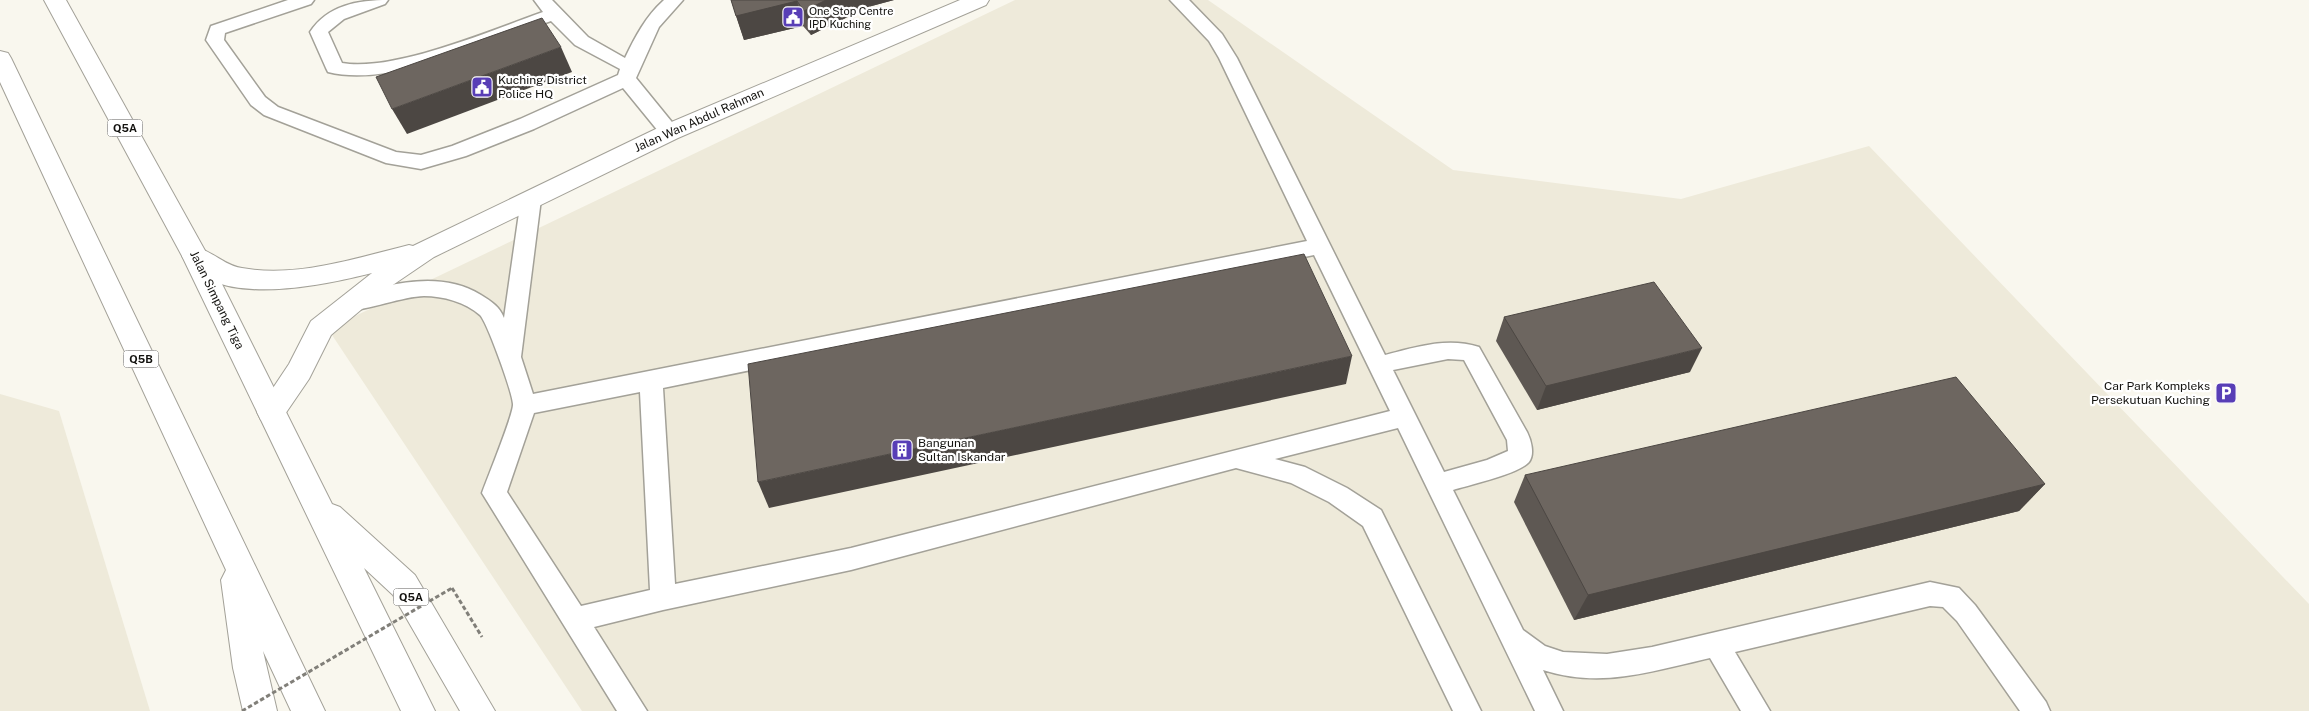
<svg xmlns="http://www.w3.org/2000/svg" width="2309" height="711" font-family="'Public Sans',sans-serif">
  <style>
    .built { fill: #eeeada }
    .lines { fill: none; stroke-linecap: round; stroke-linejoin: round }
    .lane-casing { stroke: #a3a198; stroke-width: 3 }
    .secondary-casing { stroke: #a3a198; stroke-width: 2 }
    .primary-casing { stroke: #a3a198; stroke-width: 2 }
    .path { stroke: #817f79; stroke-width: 3; stroke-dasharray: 4.5 2.5; stroke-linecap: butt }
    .lane { fill: #fff; fill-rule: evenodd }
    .secondary { fill: #fff; fill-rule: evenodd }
    .primary { fill: #fff; fill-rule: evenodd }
    .path-bridge { stroke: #817f79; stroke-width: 3; stroke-dasharray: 4.5 2.5; stroke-linecap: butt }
    .wall { fill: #5e5853 }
    .shaded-wall { fill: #4c4743 }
    .building { fill: #6d6660; stroke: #4c4743 }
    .labels { text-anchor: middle; stroke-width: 4.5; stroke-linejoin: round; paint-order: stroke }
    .far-poi-label { font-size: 11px; fill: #13120f; stroke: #fff; text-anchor: start }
    .shield { fill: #fff; stroke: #5a5957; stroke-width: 1 }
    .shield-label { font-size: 11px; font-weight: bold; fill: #13120f }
    .poi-label { font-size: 12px; fill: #13120f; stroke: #fff; text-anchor: start }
    .street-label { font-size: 12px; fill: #13120f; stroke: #fff }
  </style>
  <rect width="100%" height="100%" fill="#f9f7ee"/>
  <g class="built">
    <path d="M1015,0H1208L1453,170L1681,199L1869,146L2309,604V711H582L328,329Z"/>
    <path d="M0,394L59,411L150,711H0Z"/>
  </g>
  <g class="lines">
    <g class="lane-casing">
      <g id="lane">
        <path d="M288,0H314L311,4L225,33L224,40L265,97L278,107L396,152L421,155L452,146L520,119L618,75L620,69L575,45L551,21C491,42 390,88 328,72L326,68L310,32C328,5 358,0 388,0L385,4L344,19L328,32L342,63C394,72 492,30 543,12L534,0H552L588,37L625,58C635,37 646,16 664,0H683L659,27L636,78L680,132L677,137L670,138L663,137L623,88L534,129L466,156L421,169L386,163L264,115L251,105L206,40L211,26Z"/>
        <path d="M1170,0H1189L1222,34L1237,58L1385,355C1417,347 1447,337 1479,347L1527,432C1531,440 1535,454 1529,462C1519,474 1469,485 1453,490L1523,630L1545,646L1563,652L1607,654L1652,647L1930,582L1959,588L1975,605L2046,702L2050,711H2020L1957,621L1943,607L1930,606L1735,652L1770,711H1741L1710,658C1652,671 1602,689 1543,670L1563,711H1535L1398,428L1275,459L1305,467L1347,488L1381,510L1481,711H1453L1363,526L1329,502L1291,483L1236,468L851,570L663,610L594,627L647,711H617L482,493C487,479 514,413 513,404C512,391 487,322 480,315C465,302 443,296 424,296C403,296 357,314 342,310L339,304L342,298C386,285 439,269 481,295C492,302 499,306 504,318L521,199L524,194L531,192L538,194L541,199L521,357L533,394L1307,241L1219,58L1209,41ZM1314,255L1390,411L851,548L675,584L663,388ZM1448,359L1464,360L1507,440L1508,451L1487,460L1444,472L1393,370ZM640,392L650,590L581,606L507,492L534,413Z"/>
      </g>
    </g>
    <g class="secondary-casing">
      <path id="secondary" d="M960,0H989L986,5L678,138L434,257L381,293L331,335L309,379L281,420L271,423L261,420L257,412L289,364L311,321L372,273C325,285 213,310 182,256L186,249C207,243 220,265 242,268C297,278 356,258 409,245L413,246L662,126Z"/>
    </g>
    <g class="primary-casing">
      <g id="primary">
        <path d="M44,0H66L208,256L332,504L340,507L415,575L495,711H460L393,595L364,568L435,711H401L182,256Z"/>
        <path d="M0,51L8,53L11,58L325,711H291L263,651L277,711H243L233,668L221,580L226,570L0,82Z"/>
      </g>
    </g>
    <path class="path" d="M452,588L482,637"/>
    <use href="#lane" class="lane"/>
    <use href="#secondary" class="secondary"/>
    <use href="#primary" class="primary"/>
    <path class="path-bridge" d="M242,711L452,588"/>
  </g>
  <g class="wall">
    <path d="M731,0H894L868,7L811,35L803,26L744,40Z"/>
    <path d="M1504,317L1690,372L1537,410L1496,341Z"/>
    <path d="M1525,475L2045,484L2019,511L1574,620L1514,502Z"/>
  </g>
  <g class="shaded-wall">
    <path d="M826,0H894L868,7L811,35L804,11Z"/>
    <path d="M797,1L803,26L744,40L736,16Z"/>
    <path d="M561,47L572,72L407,134L392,109Z"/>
    <path d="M1702,348L1690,372L1537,410L1546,386Z"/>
    <path d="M1352,356L1346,384L769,508L758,482Z"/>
    <path d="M2045,484L2019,511L1574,620L1588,595Z"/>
  </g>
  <g class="building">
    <path d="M731,0H826L804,11L797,1L736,16Z"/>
    <path d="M542,18L561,47L392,109L376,77Z"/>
    <path d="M1304,254L1352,356L758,482L748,364Z"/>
    <path d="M1654,282L1702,348L1546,386L1504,317Z"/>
    <path d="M1956,377L2045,484L1588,595L1525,475Z"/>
  </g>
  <defs>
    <g id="civic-square" transform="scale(1.125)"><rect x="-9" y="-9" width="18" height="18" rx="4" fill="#583eb6" stroke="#fff"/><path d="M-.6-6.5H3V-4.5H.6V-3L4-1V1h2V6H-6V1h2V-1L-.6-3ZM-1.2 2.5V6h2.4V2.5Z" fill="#fff"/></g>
    <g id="parking-square" transform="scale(1.125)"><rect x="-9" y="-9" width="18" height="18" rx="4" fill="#583eb6" stroke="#fff"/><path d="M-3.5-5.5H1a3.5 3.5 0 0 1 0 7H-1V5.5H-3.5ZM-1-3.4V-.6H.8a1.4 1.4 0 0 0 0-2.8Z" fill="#fff"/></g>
    <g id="building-square" transform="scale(1.125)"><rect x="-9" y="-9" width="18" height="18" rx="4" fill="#583eb6" stroke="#fff"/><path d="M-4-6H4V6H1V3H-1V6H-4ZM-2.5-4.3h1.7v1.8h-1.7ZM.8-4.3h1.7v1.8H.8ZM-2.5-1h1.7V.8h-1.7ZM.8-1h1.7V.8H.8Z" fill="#fff"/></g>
  </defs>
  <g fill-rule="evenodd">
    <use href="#civic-square" x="793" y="17"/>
    <use href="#civic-square" x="482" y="87"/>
    <use href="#parking-square" x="2226" y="393"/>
    <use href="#building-square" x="902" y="450"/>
  </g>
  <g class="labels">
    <g class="far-poi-label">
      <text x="809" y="15">One Stop Centre<tspan x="809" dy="13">IPD Kuching</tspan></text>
    </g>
    <g class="shield">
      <rect x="107.5" y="119.5" width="35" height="17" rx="4"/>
      <rect x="123.5" y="350.5" width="35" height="17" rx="4"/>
      <rect x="393.5" y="588.5" width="35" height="17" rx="4"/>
    </g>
    <g class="shield-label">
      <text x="125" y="132">Q5A</text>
      <text x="141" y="363">Q5B</text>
      <text x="411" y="601">Q5A</text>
    </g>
    <g class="poi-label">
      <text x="498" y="84">Kuching District<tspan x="498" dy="14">Police HQ</tspan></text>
      <text x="2210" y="390" text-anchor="end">Car Park Kompleks<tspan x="2210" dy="14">Persekutuan Kuching</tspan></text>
      <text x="918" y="447">Bangunan<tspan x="918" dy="14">Sultan Iskandar</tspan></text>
    </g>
    <g class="street-label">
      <text transform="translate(699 120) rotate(-24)" y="4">Jalan Wan Abdul Rahman</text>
      <text transform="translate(217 300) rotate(64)" y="4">Jalan Simpang Tiga</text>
    </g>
  </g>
</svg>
